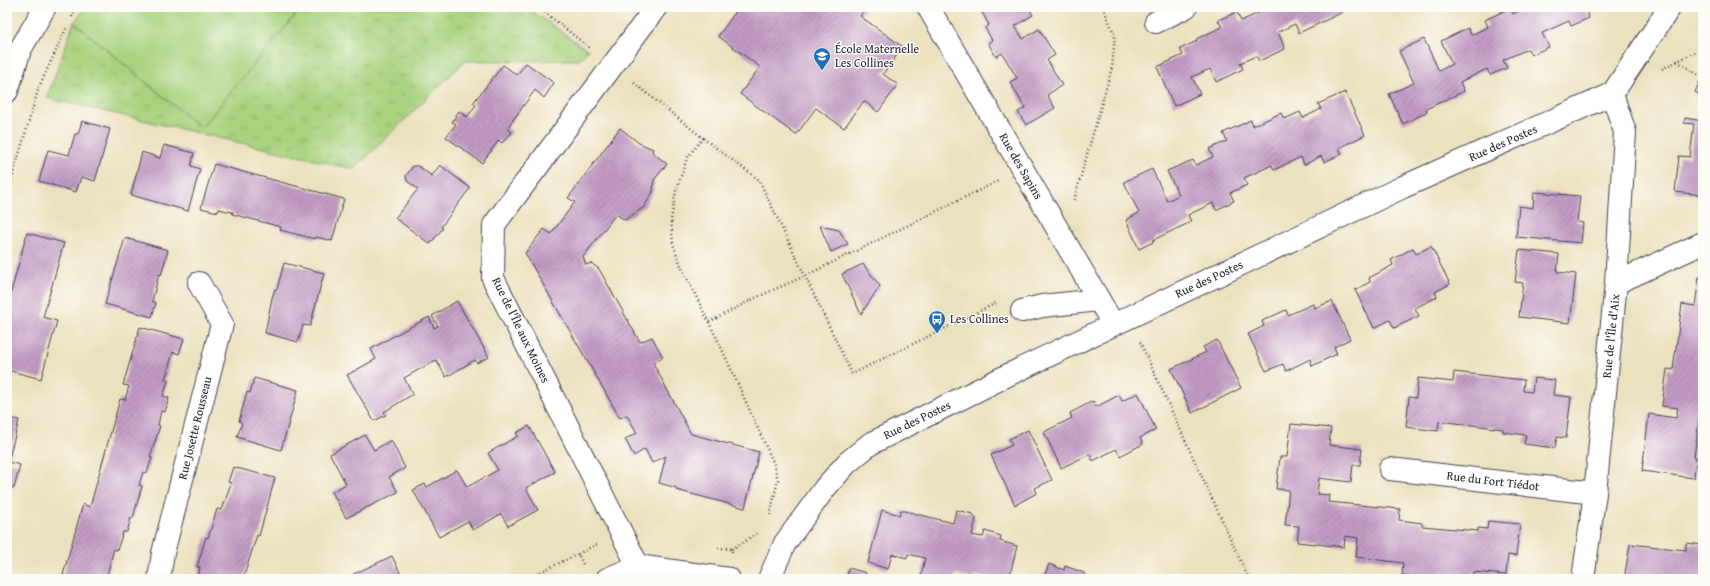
<svg xmlns="http://www.w3.org/2000/svg" width="1710" height="586" font-family="'Gentium Book Plus',serif">
  <style>
    .grass { fill: url(#grass-tufts); stroke: #657a5c }
    .pitch { fill: #a8d27e; stroke: #657a5c }
    .building { fill: url(#building-hatch) }
    .lines { fill: none; stroke-linecap: round; stroke-linejoin: round }
    .minor-casing { stroke: #403f4f; stroke-width: 24 }
    .path { stroke: #403f4f; stroke-width: 2.5; stroke-dasharray: 1 3; stroke-linecap: butt }
    .minor { stroke: #fff; stroke-width: 22 }
    .labels { text-anchor: middle; stroke-width: 3; stroke-linejoin: round; paint-order: stroke }
    .poi-label { font-size: 12px; fill: #22223b; stroke: #fdfcf7; text-anchor: start }
    .street-label { font-size: 12px; fill: #22223b; stroke: #fdfcf7 }
  </style>
  <defs>
    <pattern id="grass-tufts" width="24" height="20" patternUnits="userSpaceOnUse"><rect width="24" height="20" fill="#a8d27e"/><path d="M3 7l-1-3M5 7V3M7 7l1-3M15 17l-1-3M17 17v-4M19 17l1-3" fill="none" stroke="#90b46e"/></pattern>
    <pattern id="building-hatch" width="6" height="6" patternUnits="userSpaceOnUse"><rect width="6" height="6" fill="#c39bc5"/><path d="M-1 1l2-2M0 6l6-6M5 7l2-2" fill="none" stroke="#9e7ea1"/></pattern>
  </defs>
  <rect width="100%" height="100%" fill="#fdfcf7"/>
  <filter id="ink" filterUnits="userSpaceOnUse"><feTurbulence type="fractalNoise" baseFrequency=".025" numOctaves="2"/><feDisplacementMap in="SourceGraphic" scale="8" xChannelSelector="R" yChannelSelector="G"/><feConvolveMatrix kernelMatrix="1 2 1 2 8 2 1 2 1" color-interpolation-filters="sRGB"/></filter>
  <filter id="wash" filterUnits="userSpaceOnUse"><feTurbulence type="fractalNoise" baseFrequency=".012" numOctaves="4" result="noise"/><feDisplacementMap in="SourceGraphic" scale="16" xChannelSelector="R" yChannelSelector="G"/><feGaussianBlur stdDeviation="0.9" result="paint"/><feColorMatrix in="noise" values="0 0 0 0 0 0 0 0 0 0 0 0 0 0 0 0 0 1.4 0 .05"/><feComposite in="paint" operator="in"/></filter>
  <g filter="url(#wash)">
    <rect width="100%" height="100%" fill="#ece1bf"/>
    <path class="grass" d="M302,7H526L588,50L579,60L465,61L354,169L47,98L74,22L201,128Z"/>
    <path class="pitch" d="M86,7H302L201,128L74,22Z"/>
    <g id="blocks">
      <g class="building">
        <path d="M733,7H867L860,16L903,47L883,74L898,85L878,112L864,101L844,128L816,108L796,135L740,94L760,67L718,36L737,10Z"/>
        <path d="M979,7H1028L1033,15L1015,26L1023,39L1039,29L1055,55L1047,60L1062,85L1047,95L1055,108L1026,125L1018,112L1025,108L1010,82L1017,78L1002,53L996,57L988,43L992,40L985,28L989,25Z"/>
        <path d="M1266,7H1341L1343,12L1299,33L1295,24L1278,32L1285,49L1259,61L1256,56L1240,63L1243,69L1216,82L1210,69L1192,77L1200,94L1174,106L1157,67L1183,55L1180,49L1197,41L1196,39L1222,27L1218,20L1237,12L1241,21L1267,9Z"/>
        <path d="M1528,7H1584L1589,18L1571,26L1569,21L1542,33L1549,47L1531,55L1528,49L1503,60L1507,68L1490,75L1487,69L1460,82L1464,91L1426,109L1427,112L1403,124L1389,94L1414,83L1399,51L1424,39L1439,71L1452,64L1441,41L1468,28L1471,35L1488,27L1485,20L1510,8L1513,14Z"/>
        <path d="M526,63L554,83L544,98L535,90L507,128L512,132L502,143L499,140L482,163L446,137L456,124L452,122L459,111L467,117L476,105L473,103L503,65L517,75Z"/>
        <path d="M1700,81L1703,82V97L1695,92Z"/>
        <path d="M1345,92L1365,135L1339,148L1342,154L1324,162L1321,156L1304,165L1301,157L1274,170L1272,165L1257,172L1244,178L1247,185L1230,193L1234,201L1216,210L1213,203L1188,215L1191,222L1153,240V242L1139,249L1126,220L1139,213L1124,182L1152,169L1167,201L1179,195L1167,171L1193,160L1196,165L1213,157L1209,149L1227,141L1223,133L1251,120L1253,126L1281,113L1284,119L1300,112L1303,118L1321,109L1318,104Z"/>
        <path d="M1685,118L1703,121V195L1675,192L1679,156L1690,157L1694,124L1684,123Z"/>
        <path d="M82,121L110,129L95,181L81,177L76,192L39,181L48,150L69,155L75,134H78Z"/>
        <path d="M620,128L639,143L653,149L652,152L667,164L654,180L653,192L644,207L625,220L616,214L583,257L586,265L591,263L599,269L640,342L652,337L663,357L653,363L691,434L759,452L745,508L676,490L677,488L659,483L666,456L652,463L645,449L634,456L625,439L637,433L627,415L620,418L525,253L544,229L551,234L575,202L568,198Z"/>
        <path d="M164,145L194,153L191,166L200,169L188,211L131,195L142,152L160,158Z"/>
        <path d="M214,164L344,199L332,241L316,237L315,239L280,230L281,227L232,214L233,212L227,211L219,209L218,212L201,208Z"/>
        <path d="M440,165L470,188L441,227L443,228L430,244L395,218L418,189L407,181L406,176L413,166H418L432,176Z"/>
        <path d="M1534,192L1580,196L1577,222L1583,223L1581,243L1516,237L1519,206L1533,208Z"/>
        <path d="M820,226L839,230L848,244L831,252Z"/>
        <path d="M27,233L64,243L43,317L57,321L41,379L7,370V331L9,324H7V307Z"/>
        <path d="M125,238L168,250L161,275L159,274L152,301L156,303L152,317L105,304Z"/>
        <path d="M1431,246L1450,284L1435,292L1437,297L1415,308L1419,316L1394,328L1390,320L1374,328L1355,290L1370,282L1369,278L1393,265L1391,260L1413,248L1416,254Z"/>
        <path d="M1519,250L1559,254L1557,272L1576,274L1570,323L1519,317L1523,283L1515,282Z"/>
        <path d="M284,263L324,273L310,326L303,325L298,342L265,333L272,298L275,289H277Z"/>
        <path d="M863,264L880,286L861,314L842,274Z"/>
        <path d="M1699,277H1703V421L1699,420L1694,457H1696L1694,478L1642,471L1649,414L1676,418L1678,408L1662,406L1667,369L1673,370L1682,304L1695,306Z"/>
        <path d="M457,301L489,357L477,363L475,360L446,377L436,360L404,378L413,394L384,412L386,415L374,421L347,375L376,359L371,349L399,333L429,317L434,328L438,326L432,316Z"/>
        <path d="M1332,301L1350,339L1334,347L1337,354L1312,366L1310,359L1286,371L1283,364L1266,371L1248,334L1264,326L1262,321L1286,310L1288,315L1313,304L1315,308Z"/>
        <path d="M140,327L184,339L179,354L173,352L165,380L168,381L163,396L169,398L165,412L161,411L158,425L160,426L150,457L152,458L147,473L143,472L139,485L142,486L133,518H131L127,532H123L117,550L114,549L106,579H77L63,575L83,504L90,507L120,399L125,400L129,386L123,385Z"/>
        <path d="M1217,340L1241,388L1192,413L1171,369L1206,352L1203,347Z"/>
        <path d="M1454,372L1524,380L1523,391L1532,392L1534,378L1555,380L1553,395L1571,397L1566,438L1557,437L1555,448L1524,444L1526,435L1503,432V429L1496,428L1439,421L1438,431L1406,427L1409,397L1416,398L1418,378L1453,382Z"/>
        <path d="M254,378L298,390L281,450L237,437L242,423L239,421L247,392L250,393Z"/>
        <path d="M1138,393L1156,430L1140,438L1143,444L1120,456L1116,449L1093,461L1090,454L1061,468L1044,432L1072,418L1070,413L1093,401L1096,407L1119,395L1122,401Z"/>
        <path d="M7,417L19,420L8,462L20,465L14,488L7,486Z"/>
        <path d="M1291,424L1331,428L1329,445L1362,449L1360,465H1353L1351,482L1319,478L1317,494L1329,495L1328,502L1400,509L1399,520L1422,523V526L1478,531V528L1487,529L1488,521L1520,524L1516,556L1508,555L1506,575L1473,572L1472,579H1437L1402,575L1403,563L1356,557L1358,538L1345,536L1344,547L1297,542L1299,526L1285,525L1289,490L1276,489L1280,457H1287Z"/>
        <path d="M529,426L555,472L526,488L538,510L508,526L501,514L473,530L468,521L439,537L413,490L425,484L427,487L457,470L467,487L498,470L488,453L518,436L516,433Z"/>
        <path d="M1028,430L1052,480L1035,488L1037,493L1015,505L991,455L1012,445L1009,439Z"/>
        <path d="M365,435L374,450L391,440L405,468L389,477L398,492L346,518L332,492L346,484L330,454Z"/>
        <path d="M233,467L275,478L259,536L257,535L243,579H197L200,567H197L206,537L208,538L217,509L222,510L231,483L228,482Z"/>
        <path d="M882,510L900,515L901,510L953,523L956,510L973,514L976,519L972,535L983,537L985,531L1001,536L1000,541L1017,546L1009,579H991L974,575L972,579L955,574L954,579H932L921,576L925,558L908,554L907,558L892,554L888,569L868,563Z"/>
        <path d="M1686,543L1703,545V579H1624L1630,544L1686,550Z"/>
        <path d="M392,556L403,579H343L371,566Z"/>
        <path d="M1049,564L1064,570L1065,566L1084,573V575L1093,579H1043Z"/>
        <path d="M849,568L866,573L864,579H846Z"/>
      </g>
    </g>
  </g>
  <g filter="url(#ink)">
    <use href="#blocks" fill-opacity="0" stroke="#403f4f" stroke-width="1"/>
    <g class="lines">
      <g class="minor-casing">
        <g id="minor">
          <path d="M928,7L1113,324"/>
          <path d="M1156,22L1186,7"/>
          <path d="M7,91L20,50L45,7"/>
          <path d="M1616,283L1703,243"/>
          <path d="M1022,311L1042,306L1099,300"/>
          <path d="M1390,469L1595,493"/>
          <path d="M638,566L493,278L494,225L656,7"/>
          <path d="M159,579L163,553L222,324L199,283"/>
          <path d="M607,579L638,566L729,579"/>
          <path d="M769,579L785,543L825,488L847,463L870,444L1010,374L1403,187L1612,94L1670,7"/>
          <path d="M1583,579L1595,493L1616,283L1625,132L1612,94"/>
        </g>
      </g>
      <g class="path">
        <path d="M538,7L591,49"/>
        <path d="M72,17L76,7"/>
        <path d="M1677,61L1703,78"/>
        <path d="M1662,69L1703,48"/>
        <path d="M634,83L703,138L687,158L676,191L671,220L673,244L681,266L721,347L774,464L778,480L770,515"/>
        <path d="M703,138L759,180L852,374L996,303"/>
        <path d="M7,195L39,87L67,27"/>
        <path d="M1074,200L1112,68L1115,36L1103,7"/>
        <path d="M709,322L755,298L805,276L998,181"/>
        <path d="M1140,342L1249,579"/>
        <path d="M718,548L732,549V552"/>
        <path d="M732,549L758,533"/>
        <path d="M578,554L597,544"/>
        <path d="M526,579L578,554L584,566"/>
      </g>
      <use href="#minor" class="minor"/>
    </g>
  </g>
  <defs>
    <g id="school-pin" transform="scale(0.9)"><path d="M0 17L-7.5 6A9.5 9.5 0 1 1 7.5 6Z" fill="#1f6fb2" stroke="#fdfcf7"/><path d="M0-5L7-2L0 1L-7-2ZM-4 1L0 2.5L4 1V4Q0 6-4 4Z" fill="#fff"/></g>
    <g id="bus-pin" transform="scale(0.9)"><path d="M0 17L-7.5 6A9.5 9.5 0 1 1 7.5 6Z" fill="#1f6fb2" stroke="#fdfcf7"/><path d="M-5-6H5V4H4V6H2V4H-2V6H-4V4H-5ZM-3.5-4V0h7V-4ZM-3.5 1.2v1.5H-2V1.2ZM2 1.2v1.5H3.5V1.2Z" fill="#fff"/></g>
  </defs>
  <g fill-rule="evenodd">
    <use href="#school-pin" x="822" y="56"/>
    <use href="#bus-pin" x="937" y="319"/>
  </g>
  <g class="labels">
    <g class="poi-label">
      <text x="835" y="53">École Maternelle<tspan x="835" dy="14">Les Collines</tspan></text>
      <text x="950" y="323">Les Collines</text>
    </g>
    <g class="street-label">
      <text transform="translate(1503 143) rotate(-24)" y="4">Rue des Postes</text>
      <text transform="translate(1021 166) rotate(60)" y="4">Rue des Sapins</text>
      <text transform="translate(1209 279) rotate(-25)" y="4">Rue des Postes</text>
      <text transform="translate(521 330) rotate(64)" y="4">Rue de l'Île aux Moines</text>
      <text transform="translate(1611 336) rotate(-84)" y="4">Rue de l'Île d'Aix</text>
      <text transform="translate(917 420) rotate(-26)" y="4">Rue des Postes</text>
      <text transform="translate(195 428) rotate(-76)" y="4">Rue Josette Rousseau</text>
      <text transform="translate(1493 481) rotate(7)" y="4">Rue du Fort Tiédot</text>
    </g>
  </g>
  <rect width="1710" height="586" fill="none" stroke="#fdfcf7" stroke-width="24"/>
</svg>
